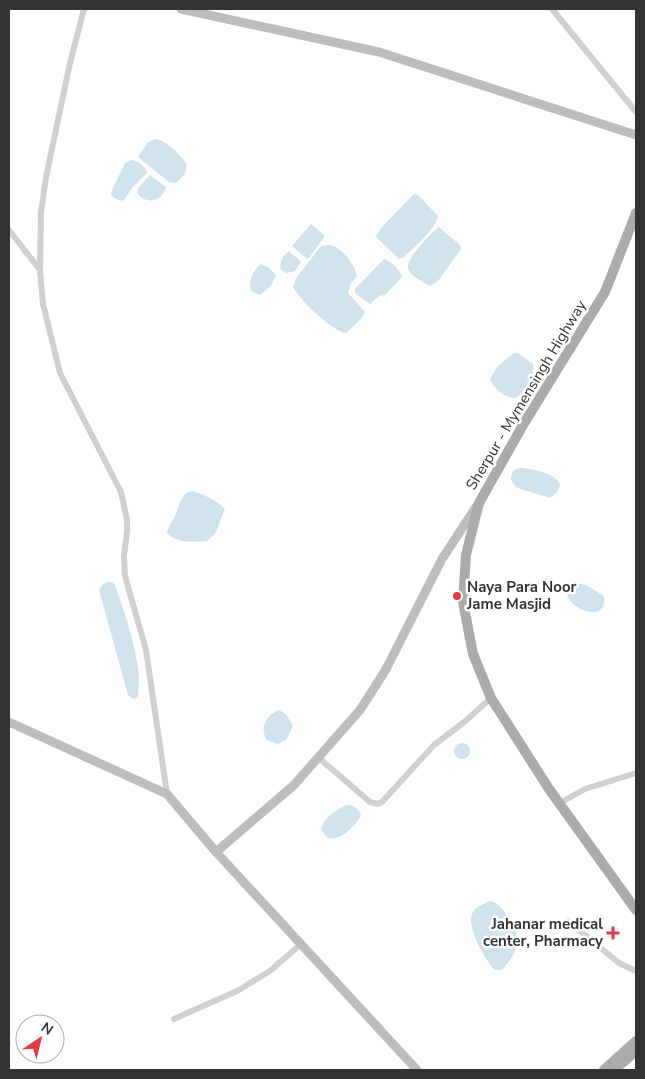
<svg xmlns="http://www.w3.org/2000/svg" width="645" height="1079" font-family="'Nunito Sans',sans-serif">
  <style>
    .water { fill: #cfe2ee }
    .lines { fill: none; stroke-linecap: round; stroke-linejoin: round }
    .street { stroke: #d0d0d0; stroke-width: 6 }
    .secondary { stroke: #bdbdbd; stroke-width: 9 }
    .primary { stroke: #ababab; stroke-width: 10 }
    .poi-dot { fill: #e63946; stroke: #fff; stroke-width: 2 }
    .labels { text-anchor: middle; stroke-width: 5; stroke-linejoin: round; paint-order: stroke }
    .street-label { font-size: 15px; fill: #333; stroke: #fff }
    .poi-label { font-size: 15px; font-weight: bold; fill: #333; stroke: #fff; text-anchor: start }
  </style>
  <rect width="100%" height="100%" fill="#fff"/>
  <g class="water">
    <path d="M156,139C167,141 180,155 187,164L185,174L176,183L169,182L138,157L148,142Z"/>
    <path d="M131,160C138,161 145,165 147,173L132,188L124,200C120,202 114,198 111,195L112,190L125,163Z"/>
    <path d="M150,175L166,187C162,202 146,205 137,193L139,187Z"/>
    <path d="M414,194L418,195L438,216C435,230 414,247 404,257L399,259L376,237L380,229Z"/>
    <path d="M311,224L325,236L309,258L307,259L292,246Z"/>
    <path d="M439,227L460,245L461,249L438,281L430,286C423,282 410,276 408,268C405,260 432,232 439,227Z"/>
    <path d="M328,245C341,245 354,264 357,276L351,283L348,293L365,312L362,318L346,333C330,330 301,301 293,287L297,277L321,246Z"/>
    <path d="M289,251L301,262L295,271L287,273L281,270C279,262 282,256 289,251Z"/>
    <path d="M384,259C391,261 400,270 402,277L385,295L379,296L370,304L355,293V289Z"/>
    <path d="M261,264L268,267L276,275L271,286L260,295L252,292C247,283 253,270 261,264Z"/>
    <path d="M514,353H518L533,364C535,377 527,391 516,398C504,398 494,389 490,379L497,367Z"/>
    <path d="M521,468C533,469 556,473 560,485L558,491L550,498L521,489L516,487L511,480C511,472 514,468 521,468Z"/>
    <path d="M191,491C204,494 216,500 225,509L215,534L207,541C193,542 178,544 167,533C168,525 173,521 176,514C180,504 180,495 191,491Z"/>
    <path d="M108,582H112L115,585C126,617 143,663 138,696L135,699L132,698L128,695L99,590L103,584Z"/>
    <path d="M576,583L586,585L604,596C609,633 544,597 576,583Z"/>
    <path d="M279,710L286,714L293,726L286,740L278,744L267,740C259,728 266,715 279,710Z"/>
    <circle cx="462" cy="751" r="8"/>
    <path d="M348,805C355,805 359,810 361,816C354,826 342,841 328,838L321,830C321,820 339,807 348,805Z"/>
    <path d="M491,901C499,904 503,909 508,917C523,938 519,951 502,970H495C485,960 467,928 472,914C475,907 484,903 491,901Z"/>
  </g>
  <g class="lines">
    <g class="street">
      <path d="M552,9L636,112"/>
      <path d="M9,230L40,270L43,304L60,373L121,492L127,520V531L124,556L125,576L146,650L167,794"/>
      <path d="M40,270L41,213L46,177L70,63L84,9"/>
      <path d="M319,758L370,802L378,804L382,802L434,745L463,723L491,698"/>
      <path d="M560,803L585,789L636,773"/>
      <path d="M568,921L619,963L636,971"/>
      <path d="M174,1019L237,991L270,971L301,944"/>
    </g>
    <g class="secondary">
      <path d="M181,9L379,52L636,135"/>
      <path d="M9,722L167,794L216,852L417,1070"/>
      <path d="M216,852L294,785L360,710L385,671L442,559L476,507"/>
    </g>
    <g class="primary">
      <path d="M636,213L605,292L523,425L479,503L466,555L463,602L473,654L491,698L549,789L636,910"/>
      <path d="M604,1070L636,1041"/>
      <path d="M614,1070L636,1051"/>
    </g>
  </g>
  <g class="poi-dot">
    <circle cx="457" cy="596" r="5"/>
    <path d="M610.5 925.5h5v5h5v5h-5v5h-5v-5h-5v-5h5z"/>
  </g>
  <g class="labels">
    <g class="street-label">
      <text transform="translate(526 395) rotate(-59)" y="5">Sherpur - Mymensingh Highway</text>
    </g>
    <g class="poi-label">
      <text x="467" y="592">Naya Para Noor<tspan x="467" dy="17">Jame Masjid</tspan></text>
      <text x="603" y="929" text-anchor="end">Jahanar medical<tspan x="603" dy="17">center, Pharmacy</tspan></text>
    </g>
  </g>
  <rect width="645" height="1079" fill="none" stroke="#333333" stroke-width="20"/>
  <g transform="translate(40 1039) rotate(35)"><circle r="24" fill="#ffffff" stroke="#adadad"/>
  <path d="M0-4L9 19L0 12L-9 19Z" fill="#e63946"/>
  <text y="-8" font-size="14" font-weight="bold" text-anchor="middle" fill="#333333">N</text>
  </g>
</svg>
